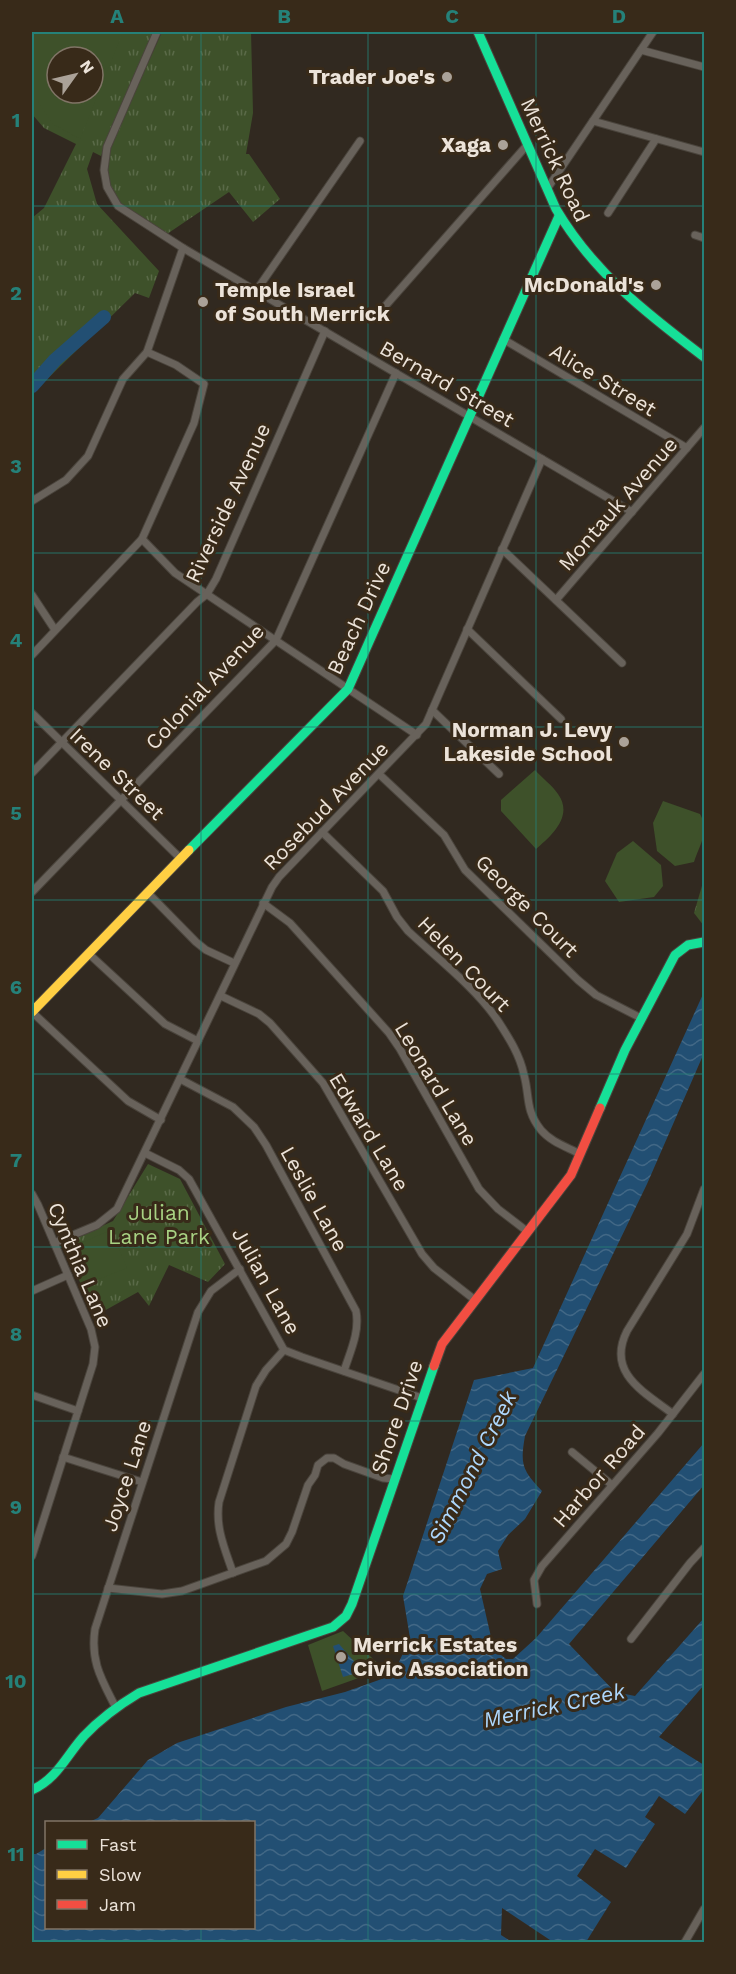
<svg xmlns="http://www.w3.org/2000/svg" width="736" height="1974" font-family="'Work Sans',sans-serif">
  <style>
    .grass { fill: url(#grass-tufts); fill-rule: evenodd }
    .pitch { fill: #3e512a; fill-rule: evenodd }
    .water { fill: url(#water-waves) }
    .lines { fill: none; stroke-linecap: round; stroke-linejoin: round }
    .river { stroke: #224f73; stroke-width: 14 }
    .street-casing { stroke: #4a443c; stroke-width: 9 }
    .fast-casing { stroke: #4a443c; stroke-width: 11 }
    .slow-casing { stroke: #4a443c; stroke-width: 11 }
    .jam-casing { stroke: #4a443c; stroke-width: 11 }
    .street { stroke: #68625b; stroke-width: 7 }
    .fast { stroke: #16e098; stroke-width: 9 }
    .slow { stroke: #ffcf43; stroke-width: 9 }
    .jam { stroke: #f24e42; stroke-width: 9 }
    .grid { fill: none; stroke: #258179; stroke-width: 1.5; stroke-opacity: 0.55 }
    .poi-dot { fill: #aba298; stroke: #382a19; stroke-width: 2 }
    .labels { text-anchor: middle; stroke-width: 6; stroke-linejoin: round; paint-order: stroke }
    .poi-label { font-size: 21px; font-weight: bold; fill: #ece3d9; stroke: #382a19; text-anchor: end }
    .street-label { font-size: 21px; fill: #ece3d9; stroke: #382a19 }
    .park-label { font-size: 21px; fill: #a8d283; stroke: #382a19 }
    .water-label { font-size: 22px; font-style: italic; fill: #add7fd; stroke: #382a19 }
    .neatline { fill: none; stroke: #258179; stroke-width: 2 }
    .grid-label { font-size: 20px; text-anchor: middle; font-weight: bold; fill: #258179 }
  </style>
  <defs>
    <pattern id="grass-tufts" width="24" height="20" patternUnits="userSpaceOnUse" patternTransform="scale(1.5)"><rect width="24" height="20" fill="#3e512a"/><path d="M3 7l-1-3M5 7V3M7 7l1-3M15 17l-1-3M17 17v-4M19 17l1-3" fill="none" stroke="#5a6a48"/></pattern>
    <pattern id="water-waves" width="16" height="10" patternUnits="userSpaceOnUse" patternTransform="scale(1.5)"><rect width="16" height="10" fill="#224f73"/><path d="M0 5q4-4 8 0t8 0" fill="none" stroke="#426886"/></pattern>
  </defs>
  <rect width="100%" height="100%" fill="#312920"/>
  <g class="grass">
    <path d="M32,32H155L101,156L93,152L87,169L97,204L159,271L149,298L135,293L32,394V218L44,208L76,144L44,128L32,114ZM57,57H93V93H57Z"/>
    <path d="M162,32H251L253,113L246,154H249L280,199L253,222L229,192L167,234L120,203L111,190L107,173L109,149Z"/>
    <path d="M704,879V926L694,913Z"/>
    <path d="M148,1164L180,1179L225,1264L208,1282L169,1265L149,1306L138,1292L95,1316L63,1244L113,1221Z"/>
  </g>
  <g class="pitch">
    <path d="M32,32H123L80,139L53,124L32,93ZM57,57H93V93H57Z"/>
    <path d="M535,770C542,778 552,785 558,794C574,816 551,836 536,849L501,811V800Z"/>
    <path d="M663,801L700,814C710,831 700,844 694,862L675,866L657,851L653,823Z"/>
    <path d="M633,841L661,865L663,886L654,897L619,902L605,881L617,853Z"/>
    <path d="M111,1230L127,1268L89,1283L74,1246Z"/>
    <path d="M343,1631L384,1669L322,1691L308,1645Z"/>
  </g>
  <g class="water">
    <path d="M704,992V1053L647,1184L525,1436C520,1464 522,1470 542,1491L525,1519L508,1535L498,1551L502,1569L487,1574L480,1589L491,1637V1647L506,1659H513L536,1638L704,1443V1485L569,1644L615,1692L635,1696L704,1618V1685L659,1737L704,1765V1789L685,1814L659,1796L645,1817L655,1824L626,1868L595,1849L577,1876L611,1902L586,1942H553L502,1908L501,1935L512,1942H32V1854H36L46,1848V1928H254V1822H89L98,1818L148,1760L177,1743L286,1707L345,1692L393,1675L410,1638L403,1596L474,1380L533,1368Z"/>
    <path d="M339,1644L359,1667L357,1673L343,1677L333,1646Z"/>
  </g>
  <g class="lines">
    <path class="river" d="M32,386L55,360L104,317"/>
    <g class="street-casing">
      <g id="street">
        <path d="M157,32L107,147L104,170L107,187L118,206L183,248L632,512"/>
        <path d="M641,50L704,67"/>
        <path d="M593,121L704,152"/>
        <path d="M547,189L653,32"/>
        <path d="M608,213L656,139"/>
        <path d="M695,235L704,238"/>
        <path d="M256,291L360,141"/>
        <path d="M380,312L528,144"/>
        <path d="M503,339L687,448"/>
        <path d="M32,501L66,480L88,456L123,379L147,352L183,248"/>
        <path d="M142,539L175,573L417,735"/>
        <path d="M502,549L622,663"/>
        <path d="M32,595L55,630"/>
        <path d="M556,600L704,428"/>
        <path d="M467,629L561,719"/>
        <path d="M32,655L142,539L194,423L204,384L176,365L147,352"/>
        <path d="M432,710L499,774"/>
        <path d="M32,713L180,858"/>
        <path d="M32,773L197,602L207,594L216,579L325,331"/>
        <path d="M379,774L444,835L465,870L578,980L596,995L641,1018"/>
        <path d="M322,832L383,891L397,917L408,931C437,958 477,989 498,1021C509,1038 520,1055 524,1075C530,1097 525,1110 541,1130C551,1142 567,1147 580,1154"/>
        <path d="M32,892L276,640L396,373"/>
        <path d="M147,892L196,942L206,950L234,963"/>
        <path d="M263,903L290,923L389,1033L400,1049L479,1189L498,1209L528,1232"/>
        <path d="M88,953L165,1024L198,1041"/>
        <path d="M221,996L259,1014L270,1023L323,1083L422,1254L434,1268L475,1300"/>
        <path d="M32,1012L128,1101L161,1120"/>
        <path d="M180,1079L233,1107L254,1127L266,1145L356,1311C360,1332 350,1352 344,1371"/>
        <path d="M145,1153L179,1170L189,1179L284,1350L302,1357L422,1398"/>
        <path d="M32,1194L38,1205L91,1329L95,1347L93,1364L32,1556"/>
        <path d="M54,1243L97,1225L117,1209L272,887L279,877L426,724L542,459"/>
        <path d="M32,1291L68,1275"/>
        <path d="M32,1395L78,1411"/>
        <path d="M673,1414C644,1392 606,1373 627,1331L687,1234L704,1189"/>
        <path d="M572,1452L612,1485"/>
        <path d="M63,1457L142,1482"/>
        <path d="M233,1573C225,1549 215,1528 219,1502L256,1386L266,1370L284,1350"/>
        <path d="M108,1588L162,1594L182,1591L266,1561L286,1544L292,1532L308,1485L315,1475L318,1465L327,1458H334L344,1464L383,1478L394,1479"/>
        <path d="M537,1604L534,1580L542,1566L658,1433L704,1374"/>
        <path d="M631,1639L690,1563L704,1548"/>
        <path d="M116,1708C102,1680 90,1662 95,1629L198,1312L211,1291L240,1269"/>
        <path d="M685,1942L704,1909"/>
      </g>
    </g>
    <g class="fast-casing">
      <g id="fast">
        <path d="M478,32L556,209C594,273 646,313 704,357"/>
        <path d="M189,850L348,689L559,216"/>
        <path d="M600,1108L625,1050L675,955L688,945L704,942"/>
        <path d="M32,1790C57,1779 66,1756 84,1736C100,1719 119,1705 139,1693L333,1627L346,1616L352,1604L434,1366"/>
      </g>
    </g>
    <g class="slow-casing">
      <path id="slow" d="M32,1012L189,850"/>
    </g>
    <g class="jam-casing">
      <path id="jam" d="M434,1366L442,1344L571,1175L600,1108"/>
    </g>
    <use href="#street" class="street"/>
    <use href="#fast" class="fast"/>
    <use href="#slow" class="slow"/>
    <use href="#jam" class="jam"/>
  </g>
  <path class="grid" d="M201,32V1822M368,32V1942M536,32V1942M32,206H704M32,380H704M32,553H704M32,727H704M32,900H704M32,1074H704M32,1247H704M32,1421H704M32,1594H704M32,1768H704M201,1928V1942"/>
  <g class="poi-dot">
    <circle cx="447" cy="77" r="6"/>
    <circle cx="503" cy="145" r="6"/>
    <circle cx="656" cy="285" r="6"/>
    <circle cx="203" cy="302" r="6"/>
    <circle cx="624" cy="742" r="6"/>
    <circle cx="341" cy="1657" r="6"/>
  </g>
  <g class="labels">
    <g class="poi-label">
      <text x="435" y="84">Trader Joe's</text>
      <text x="491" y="152">Xaga</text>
      <text x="644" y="292">McDonald's</text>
      <text x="215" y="297" text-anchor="start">Temple Israel<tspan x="215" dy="24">of South Merrick</tspan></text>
      <text x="612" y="737">Norman J. Levy<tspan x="612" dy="24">Lakeside School</tspan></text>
      <text x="353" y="1652" text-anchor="start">Merrick Estates<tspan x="353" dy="24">Civic Association</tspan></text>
    </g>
    <g class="street-label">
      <text transform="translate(555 160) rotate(65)" y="7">Merrick Road</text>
      <text transform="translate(603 380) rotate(31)" y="7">Alice Street</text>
      <text transform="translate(447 384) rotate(30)" y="7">Bernard Street</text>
      <text transform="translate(228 503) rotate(-65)" y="7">Riverside Avenue</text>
      <text transform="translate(618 504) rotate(-49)" y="7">Montauk Avenue</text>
      <text transform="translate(359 618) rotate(-65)" y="7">Beach Drive</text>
      <text transform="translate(205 687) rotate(-47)" y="7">Colonial Avenue</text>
      <text transform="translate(117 774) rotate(44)" y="7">Irene Street</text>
      <text transform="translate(326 806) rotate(-46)" y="7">Rosebud Avenue</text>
      <text transform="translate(527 906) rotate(45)" y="7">George Court</text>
      <text transform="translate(464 964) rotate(46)" y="7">Helen Court</text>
      <text transform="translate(436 1084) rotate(59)" y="7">Leonard Lane</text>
      <text transform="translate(369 1132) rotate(59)" y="7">Edward Lane</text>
      <text transform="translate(314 1199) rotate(61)" y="7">Leslie Lane</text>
      <text transform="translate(80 1265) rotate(67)" y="7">Cynthia Lane</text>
      <text transform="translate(266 1281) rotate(61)" y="7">Julian Lane</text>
      <text transform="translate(397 1417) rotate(-71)" y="7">Shore Drive</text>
      <text transform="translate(127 1476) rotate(-72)" y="7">Joyce Lane</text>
      <text transform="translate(599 1476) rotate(-49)" y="7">Harbor Road</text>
    </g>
    <g class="park-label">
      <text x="159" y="1220">Julian<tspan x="159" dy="24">Lane Park</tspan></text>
    </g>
    <g class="water-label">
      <text transform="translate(472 1467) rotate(-63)" y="8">Simmond Creek</text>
      <text transform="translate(554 1705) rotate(-12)" y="8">Merrick Creek</text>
    </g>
  </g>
  <rect width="736" height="1974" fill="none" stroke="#382a19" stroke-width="66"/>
  <rect x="45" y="1821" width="210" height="108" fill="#382a19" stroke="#807466" stroke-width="1.5"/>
  <rect x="57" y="1840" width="30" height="9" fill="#16e098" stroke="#807466" stroke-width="1.5"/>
  <text x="99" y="1851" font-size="18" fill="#ece3d9">Fast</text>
  <rect x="57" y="1870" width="30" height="9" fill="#ffcf43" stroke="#807466" stroke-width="1.5"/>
  <text x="99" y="1881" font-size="18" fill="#ece3d9">Slow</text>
  <rect x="57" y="1900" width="30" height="9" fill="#f24e42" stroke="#807466" stroke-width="1.5"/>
  <text x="99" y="1911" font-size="18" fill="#ece3d9">Jam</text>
  <g transform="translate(75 75) rotate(56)"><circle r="28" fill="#382a19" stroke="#807466" stroke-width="1.5"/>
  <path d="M0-4.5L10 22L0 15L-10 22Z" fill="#aba298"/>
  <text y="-9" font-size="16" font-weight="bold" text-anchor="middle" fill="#ece3d9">N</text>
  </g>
  <rect x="33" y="33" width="670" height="1908" class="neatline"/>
  <g class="grid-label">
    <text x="117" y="23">A</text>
    <text x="284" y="23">B</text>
    <text x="452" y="23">C</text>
    <text x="619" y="23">D</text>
    <text x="16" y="127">1</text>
    <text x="16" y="300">2</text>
    <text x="16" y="473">3</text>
    <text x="16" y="647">4</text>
    <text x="16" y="820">5</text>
    <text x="16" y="994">6</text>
    <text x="16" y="1167">7</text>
    <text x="16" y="1341">8</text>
    <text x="16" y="1514">9</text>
    <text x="16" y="1688">10</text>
    <text x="16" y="1861">11</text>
  </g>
</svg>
